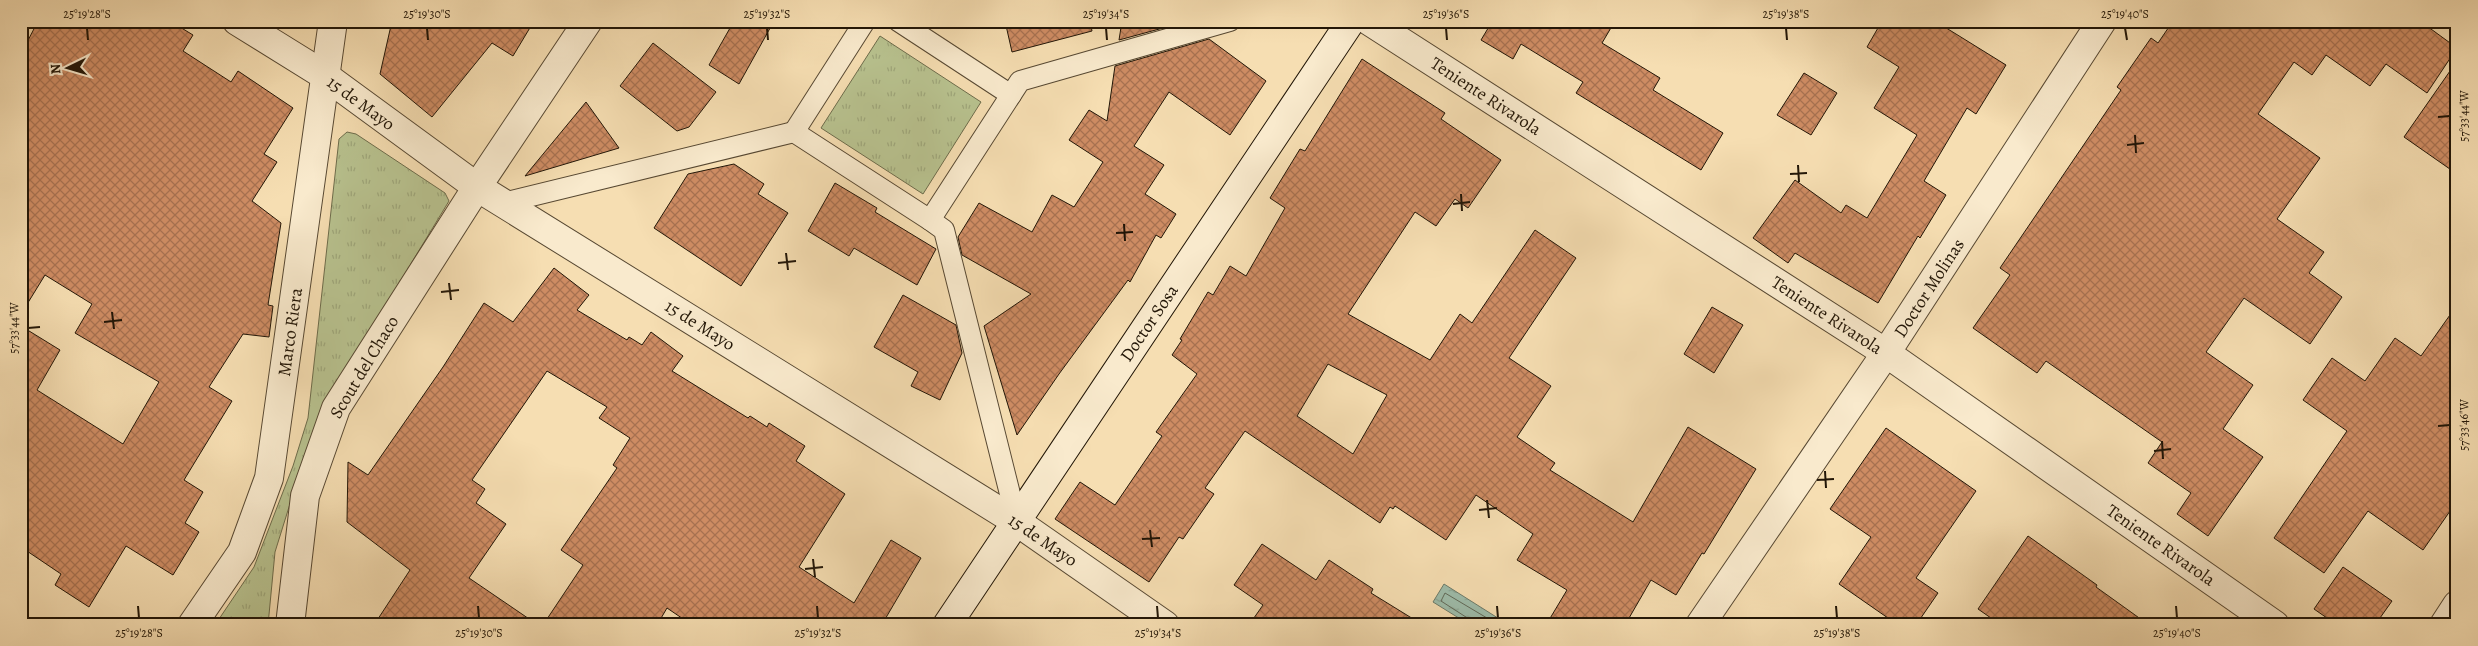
<svg xmlns="http://www.w3.org/2000/svg" width="2478" height="646" font-family="Alegreya,serif">
  <style>
    .park { fill: url(#park-tufts); stroke: #6d6c4b }
    .water { fill: url(#water-ripples); stroke: #6c7a69 }
    .lines { fill: none; stroke-linecap: round; stroke-linejoin: round }
    .shore { stroke: #606958; stroke-width: 1 }
    .building { fill: url(#building-cross-hatch); stroke: #221607; fill-rule: evenodd }
    .lane-casing { stroke: #574832; stroke-width: 22 }
    .street-casing { stroke: #574832; stroke-width: 30 }
    .secondary-casing { stroke: #221607; stroke-width: 30 }
    .lane { stroke: #f9eacd; stroke-width: 20 }
    .street { stroke: #f9eacd; stroke-width: 28 }
    .secondary { stroke: #f9eacd; stroke-width: 28 }
    .ticks { fill: none; stroke: #221607; stroke-width: 2 }
    .labels { text-anchor: middle; stroke-width: 4; stroke-linejoin: round; paint-order: stroke }
    .street-label { font-size: 18px; fill: #221607; stroke: #f9eacd }
    .neatline { fill: none; stroke: #221607; stroke-width: 2 }
    .ticks-label { font-size: 12px; text-anchor: middle; fill: #221607 }
  </style>
  <defs>
    <pattern id="park-tufts" width="24" height="20" patternUnits="userSpaceOnUse" patternTransform="scale(1.25)"><rect width="24" height="20" fill="#b8c28f"/><path d="M3 7l-1-3M5 7V3M7 7l1-3M15 17l-1-3M17 17v-4M19 17l1-3" fill="none" stroke="#9ea67a"/></pattern>
    <pattern id="water-ripples" width="26" height="14" patternUnits="userSpaceOnUse" patternTransform="scale(1.25)"><rect width="26" height="14" fill="#9dbcaa"/><path d="M2 4q2-2 4 0t4 0M15 11q2-2 4 0t4 0" fill="none" stroke="#87a191"/></pattern>
    <pattern id="building-cross-hatch" width="8" height="8" patternUnits="userSpaceOnUse" patternTransform="scale(1.25)"><rect width="8" height="8" fill="#ce8c63"/><path d="M0 0l8 8M0 8l8-8" fill="none" stroke="#a77150"/></pattern>
  </defs>
  <rect width="100%" height="100%" fill="#f6deb2"/>
  <filter id="stains"><feTurbulence type="fractalNoise" baseFrequency=".004" numOctaves="4"/><feColorMatrix values="0 0 0 0 .2 0 0 0 0 .09 0 0 0 0 .02 0 0 0 .5 -.17"/></filter>
  <radialGradient id="worn" r=".72"><stop offset=".6" stop-color="#630" stop-opacity="0"/><stop offset="1" stop-color="#630" stop-opacity=".3"/></radialGradient>
  <g class="park">
    <path d="M880,36L981,102L923,194L821,128Z"/>
    <path d="M347,132L356,134L445,193L449,201L338,384L289,507L275,552L268,625H215L254,567L293,466L308,418L339,139Z"/>
  </g>
  <path class="water" d="M1444,584L1501,620L1498,625H1481L1477,622L1475,625H1470L1433,602Z"/>
  <g class="lines">
    <path class="shore" d="M1471,625L1469,619L1441,601L1445,593L1492,621L1494,625"/>
  </g>
  <g class="building">
    <path d="M38,21H170L193,35L183,51L231,82L238,71L293,108L264,154L277,162L252,201L281,223L268,305L273,306L269,337L243,334L209,387L232,401L184,480L203,492L185,523L199,532L173,575L126,546L89,607L55,585L61,574L21,547V326L60,350L37,390L123,444L159,382L75,333L92,304L45,275L21,314V54Z"/>
    <path d="M392,21H534L513,56L492,43L432,117L380,74Z"/>
    <path d="M734,21H774L739,84L709,65Z"/>
    <path d="M1005,21H1090L1092,31L1012,52Z"/>
    <path d="M1122,21H1184L1185,22L1119,40Z"/>
    <path d="M1483,21H1615L1602,43L1660,78L1653,90L1723,133L1701,170L1576,93L1583,82L1521,44L1513,59L1481,40L1490,25Z"/>
    <path d="M1882,21H1935L2006,65L1976,114L1967,108L1924,181L1946,195L1920,238L1918,236L1878,303L1795,253L1788,263L1753,238L1795,180L1841,213L1846,205L1867,218L1917,135L1874,108L1899,67L1867,47Z"/>
    <path d="M2173,21H2420L2457,48L2427,93L2386,64L2370,86L2326,55L2312,75L2294,62L2258,114L2320,158L2277,219L2324,252L2309,273L2342,297L2310,344L2244,298L2206,352L2253,385L2223,429L2263,457L2208,536L2177,514L2191,493L2148,463L2162,442L2046,361L2037,373L1973,328L2010,275L2000,268L2121,90L2117,87L2151,38L2158,43Z"/>
    <path d="M1209,39L1266,81L1230,135L1169,92L1134,146L1164,165L1145,194L1176,214L1161,238L1156,235L1130,282L1128,280L1059,374L1017,435L984,326L1031,294L962,255L958,237L979,203L1032,232L1052,195L1074,207L1103,162L1069,140L1089,110L1107,121L1115,66Z"/>
    <path d="M653,43L716,92L689,127L677,131L620,86Z"/>
    <path d="M1362,59L1445,113L1441,119L1501,160L1468,208L1455,199L1436,226L1415,212L1348,314L1430,360L1460,314L1472,323L1535,230L1576,258L1509,358L1551,386L1517,437L1555,463L1550,470L1633,522L1688,427L1756,469L1704,554L1702,553L1676,595L1651,580L1625,625H1546L1567,590L1517,560L1533,534L1476,495L1446,540L1395,506L1393,509L1390,507L1380,523L1245,431L1205,488L1214,494L1183,539L1179,537L1149,582L1055,519L1080,482L1115,505L1162,436L1156,432L1197,374L1172,355L1182,340L1180,339L1208,292L1213,295L1230,266L1246,276L1285,208L1270,198L1300,149L1305,151ZM1328,364L1387,395L1353,454L1297,416Z"/>
    <path d="M2457,61V174L2404,137Z"/>
    <path d="M1804,73L1837,93L1811,135L1777,115Z"/>
    <path d="M586,102L619,148L525,176Z"/>
    <path d="M734,164L764,184L758,194L788,213L741,286L654,228L688,174Z"/>
    <path d="M835,183L877,208L875,212L936,249L917,285L854,248L849,256L808,231Z"/>
    <path d="M554,268L589,295L577,310L627,340L629,337L642,345L651,332L683,356L672,371L748,418L750,416L767,427L769,423L805,446L796,461L845,494L799,567L854,603L891,540L921,558L884,621L889,625H692L667,608L657,625H543L583,565L561,550L617,468L613,465L630,438L599,418L607,407L547,371L472,480L485,489L476,503L506,524L469,578L538,625H374L410,570L347,522L348,462L368,475L443,367L484,303L513,322Z"/>
    <path d="M903,295L956,325L962,353L940,400L911,386L918,372L874,347Z"/>
    <path d="M2457,305V501L2423,550L2368,511L2324,573L2274,538L2347,431L2303,400L2332,358L2365,381L2395,338L2421,356Z"/>
    <path d="M1712,307L1743,325L1714,373L1684,354Z"/>
    <path d="M1886,428L1976,491L1916,578L1938,593L1916,625H1898L1839,584L1871,537L1830,509Z"/>
    <path d="M2028,536L2097,585L2096,587L2149,625H2001L1978,609Z"/>
    <path d="M1262,544L1316,580L1329,560L1373,589L1371,593L1423,625H1249L1263,605L1234,585Z"/>
    <path d="M2343,567L2392,601L2375,625H2337L2314,609Z"/>
  </g>
  <g class="lines">
    <g class="lane-casing">
      <g id="lane">
        <path d="M865,21L794,132L930,220L1020,81L1230,21"/>
        <path d="M898,21L1011,95"/>
        <path d="M503,203L794,132"/>
        <path d="M930,220L944,230L1017,522"/>
      </g>
    </g>
    <g class="street-casing">
      <g id="street">
        <path d="M237,21L324,75L477,187L1017,522L1165,625"/>
        <path d="M1369,21L1886,353L2275,625"/>
        <path d="M192,625L242,552L269,478L333,21"/>
        <path d="M290,625L305,496L336,408L477,187L588,21"/>
        <path d="M1700,625L1886,353L2102,21"/>
        <path d="M2444,625L2457,605"/>
      </g>
    </g>
    <g class="secondary-casing">
      <path id="secondary" d="M947,625L1351,21"/>
    </g>
    <use href="#lane" class="lane"/>
    <use href="#street" class="street"/>
    <use href="#secondary" class="secondary"/>
  </g>
  <path class="ticks" d="M87,28L88,40M427,28L428,40M767,28L768,40M1106,28L1107,40M1446,28L1447,40M1786,28L1787,40M2125,28L2127,40M2438,117L2450,116M2135,135L2136,153M2127,145L2144,143M1798,165L1799,182M1790,174L1807,173M1461,194L1462,211M1453,204L1470,202M1124,224L1125,241M1116,233L1133,232M786,253L788,270M778,263L796,261M449,283L451,300M441,292L459,290M112,312L114,329M104,322L122,320M28,328L40,327M2438,426L2450,425M2162,441L2163,459M2154,451L2171,449M1825,471L1826,488M1817,480L1834,479M1487,500L1489,518M1479,510L1497,508M1150,530L1152,547M1142,539L1160,538M813,559L815,577M805,569L823,567M138,606L139,618M478,606L479,618M817,606L818,618M1157,606L1158,618M1497,606L1498,618M1836,606L1837,618M2176,606L2177,618"/>
  <g class="labels">
    <g class="street-label">
      <text transform="translate(1486 96) rotate(33)" y="6">Teniente Rivarola</text>
      <text transform="translate(361 103) rotate(36)" y="6">15 de Mayo</text>
      <text transform="translate(1929 288) rotate(-57)" y="6">Doctor Molinas</text>
      <text transform="translate(1827 315) rotate(33)" y="6">Teniente Rivarola</text>
      <text transform="translate(1149 323) rotate(-56)" y="6">Doctor Sosa</text>
      <text transform="translate(700 325) rotate(32)" y="6">15 de Mayo</text>
      <text transform="translate(290 332) rotate(-82)" y="6">Marco Riera</text>
      <text transform="translate(364 367) rotate(-59)" y="6">Scout del Chaco</text>
      <text transform="translate(1043 540) rotate(34)" y="6">15 de Mayo</text>
      <text transform="translate(2161 545) rotate(35)" y="6">Teniente Rivarola</text>
    </g>
  </g>
  <rect width="2478" height="646" fill="none" stroke="#f6deb2" stroke-width="55"/>
  <g transform="translate(68 68) rotate(265)" stroke="#f9eacd" stroke-width="4" paint-order="stroke">
  <path d="M0-4L9 19L0 12L-9 19Z" fill="#221607"/>
  <text y="-8" font-size="14" font-weight="bold" text-anchor="middle" fill="#221607">N</text>
  </g>
  <rect x="28" y="28" width="2422" height="590" class="neatline"/>
  <g class="ticks-label">
    <text x="87" y="18">25°19'28"S</text>
    <text x="427" y="18">25°19'30"S</text>
    <text x="767" y="18">25°19'32"S</text>
    <text x="1106" y="18">25°19'34"S</text>
    <text x="1446" y="18">25°19'36"S</text>
    <text x="1786" y="18">25°19'38"S</text>
    <text x="2125" y="18">25°19'40"S</text>
    <text transform="translate(2464 116) rotate(-90)" y="4">57°33'44"W</text>
    <text transform="translate(14 328) rotate(-90)" y="4">57°33'44"W</text>
    <text transform="translate(2464 425) rotate(-90)" y="4">57°33'46"W</text>
    <text x="139" y="637">25°19'28"S</text>
    <text x="479" y="637">25°19'30"S</text>
    <text x="818" y="637">25°19'32"S</text>
    <text x="1158" y="637">25°19'34"S</text>
    <text x="1498" y="637">25°19'36"S</text>
    <text x="1837" y="637">25°19'38"S</text>
    <text x="2177" y="637">25°19'40"S</text>
  </g>
  <rect width="100%" height="100%" filter="url(#stains)"/>
  <rect width="100%" height="100%" fill="url(#worn)"/>
</svg>
